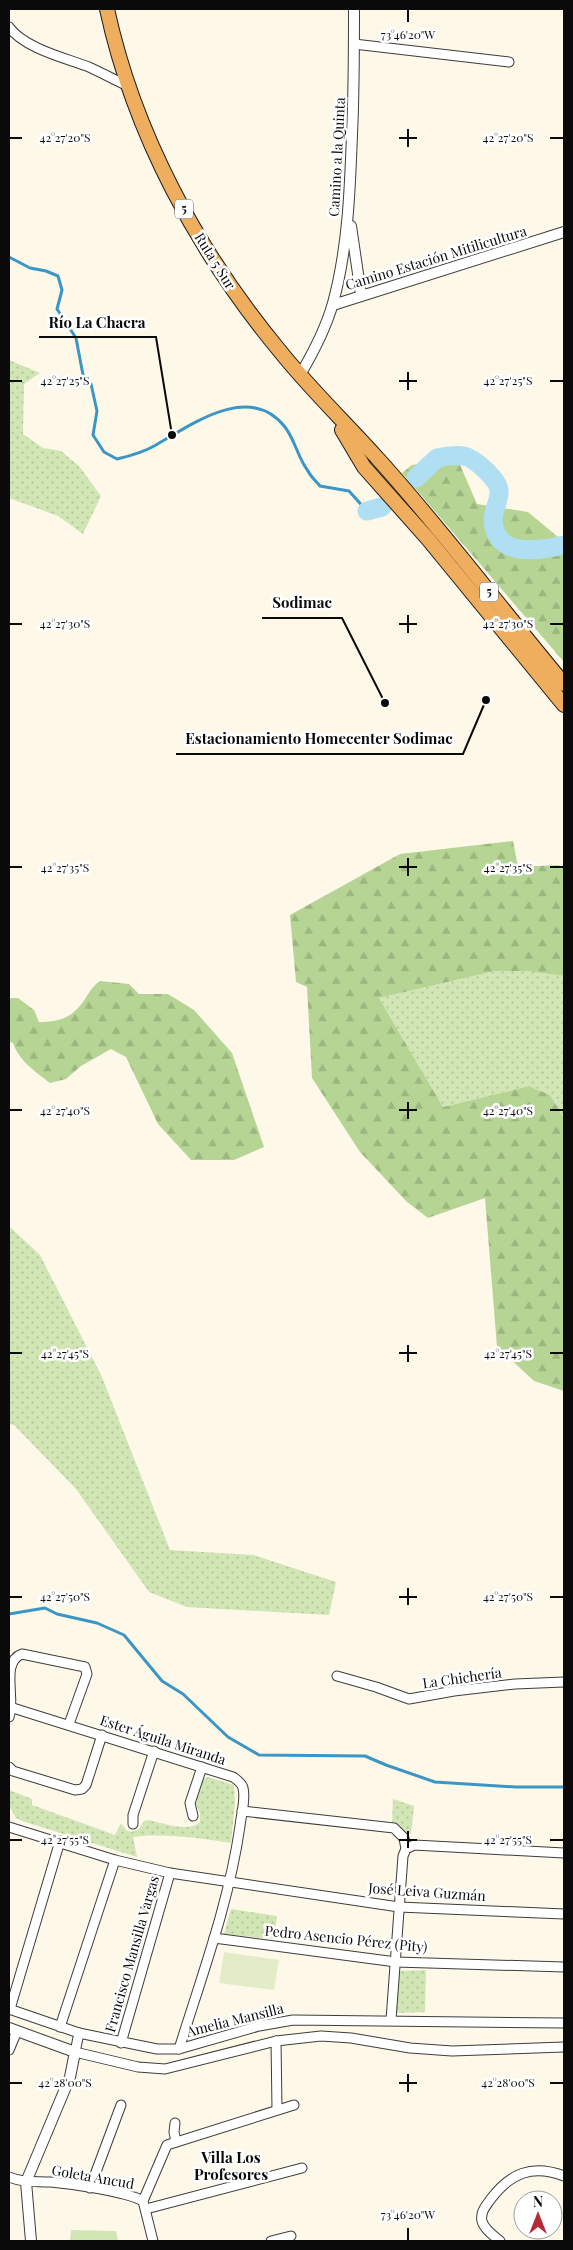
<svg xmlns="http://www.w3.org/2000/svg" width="573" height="2250" font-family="'Playfair Display',serif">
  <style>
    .grass { fill: url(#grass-dots) }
    .forest { fill: url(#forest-firs) }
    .park { fill: #d1e5b5 }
    .pitch { fill: #e2edc7 }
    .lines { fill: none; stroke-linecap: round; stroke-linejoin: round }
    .stream { stroke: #3b96c5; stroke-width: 3 }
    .river { stroke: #b0def2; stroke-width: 19 }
    .minor-casing { stroke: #3d3d3d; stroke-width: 11 }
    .tertiary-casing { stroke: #3d3d3d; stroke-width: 12 }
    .trunk-casing { stroke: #1b1b1b; stroke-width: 16 }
    .minor { stroke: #fff; stroke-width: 9 }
    .tertiary { stroke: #fff; stroke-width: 10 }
    .trunk { stroke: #efad5e; stroke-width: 14 }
    .ticks { fill: none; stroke: #0a0a0a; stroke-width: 2 }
    .labels { text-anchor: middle; stroke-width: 5; stroke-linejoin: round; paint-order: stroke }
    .shield { fill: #fff; stroke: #545454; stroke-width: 1 }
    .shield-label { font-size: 12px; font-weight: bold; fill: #0a0a0a }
    .street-label { font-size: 14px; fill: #0a0a0a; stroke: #fff }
    .neighbourhood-label { font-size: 15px; font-weight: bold; fill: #0a0a0a; stroke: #fff }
    .ticks-label { font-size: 12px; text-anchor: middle; fill: #0a0a0a; stroke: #fff; stroke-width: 5; stroke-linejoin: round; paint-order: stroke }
    .leader { fill: none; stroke: #0a0a0a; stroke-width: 2 }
    .callout-dot { fill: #0a0a0a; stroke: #fff; stroke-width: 2 }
    .callout-label { font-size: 15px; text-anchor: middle; font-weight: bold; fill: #0a0a0a; stroke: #fff; stroke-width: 5; stroke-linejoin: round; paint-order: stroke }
  </style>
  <defs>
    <pattern id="grass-dots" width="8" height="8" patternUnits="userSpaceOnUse" patternTransform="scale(1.25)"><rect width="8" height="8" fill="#d1e5b5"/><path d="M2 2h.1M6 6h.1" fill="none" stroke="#b2c39a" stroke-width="1.8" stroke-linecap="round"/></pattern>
    <pattern id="forest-firs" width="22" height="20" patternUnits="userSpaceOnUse" patternTransform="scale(1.25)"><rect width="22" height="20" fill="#b6d595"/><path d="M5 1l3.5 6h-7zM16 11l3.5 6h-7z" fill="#9bb67f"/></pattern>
  </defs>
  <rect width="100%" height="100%" fill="#fef8e9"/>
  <g class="grass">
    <path d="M9,360L40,373L24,384L23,434L43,448L61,451L79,466L101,496L83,534L58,516L9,498Z"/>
    <path d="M495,971H526L564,976V1118L550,1095L529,1086L443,1107L379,998Z"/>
    <path d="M9,1226L40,1255L102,1377L170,1550L253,1555L336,1582L329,1615L187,1607L149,1592L76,1489L14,1425L9,1424Z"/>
    <path d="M208,1777L234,1785L235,1802L231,1843C199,1838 166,1833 133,1837L137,1857L22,1821L16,1818L11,1809L9,1808V1790L32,1799V1805L115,1835L121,1823L126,1830L131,1832L139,1829L144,1821L148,1820C163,1823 189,1833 200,1822V1813L196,1804L201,1780Z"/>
    <path d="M393,1799L414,1806L411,1834L402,1832L392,1823Z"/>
    <path d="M231,1909L277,1916L274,1939L224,1934Z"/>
    <path d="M426,1970L425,2012L397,2013L399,1971Z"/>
  </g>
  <g class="forest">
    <path d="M457,458L477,504L528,512L564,542V662L402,473L412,465Z"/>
    <path d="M513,841L518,867L558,865L564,868V976L526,971H495L379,998L443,1107L529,1086L550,1095L564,1118V1391L534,1381L497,1347L485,1198L428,1218L406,1201L360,1152L312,1078L307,987L296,982L290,915L400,854Z"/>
    <path d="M100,981L129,984L139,994H168L194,1010L232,1053L264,1147L234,1160H191L158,1124L126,1057L111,1049L81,1066L66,1079L50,1083C36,1072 19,1061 13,1043L9,1042V998H18L34,1010L39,1022C54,1022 67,1020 78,1008C87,999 89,988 100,981Z"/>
  </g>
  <path class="park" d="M71,2230L116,2231L118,2241H70Z"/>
  <path class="pitch" d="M224,1952L279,1960L274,1990L219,1983Z"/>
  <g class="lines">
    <g class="stream">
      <path d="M9,257L30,268L46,271L58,276L62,290L57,309L76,338L83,375L91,384L97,411L93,435L104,452L117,459C130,456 144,452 156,445C192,424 250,382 285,427C295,440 298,458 308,471C311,477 316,481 320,486L349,491L367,511"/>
      <path d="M9,1614L45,1608L57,1614L97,1623L124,1635L162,1681L183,1694L228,1737L259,1755L365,1756L386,1765L435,1782L516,1787H564"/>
    </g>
    <g class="river">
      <path d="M416,478L437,458C446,456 455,455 464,456C474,458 498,479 499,490C500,500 493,510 493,520C495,558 538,551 564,545"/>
      <path d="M367,511L382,507"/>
    </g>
    <g class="minor-casing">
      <g id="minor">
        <path d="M9,27C24,48 65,58 89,67C102,73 115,80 128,86"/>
        <path d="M354,44L509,62"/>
        <path d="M337,1676L376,1687L409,1699L454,1691L515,1684L564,1682"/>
        <path d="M13,1708L233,1777C237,1780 242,1783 243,1788C246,1799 241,1815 240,1826C229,1903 202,1975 179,2049"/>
        <path d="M9,1717C16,1699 0,1662 22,1654L85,1667L87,1674L69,1724"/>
        <path d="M9,1767L13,1771L75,1790L82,1789L86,1785L102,1735"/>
        <path d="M242,1811L394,1828L404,1838L406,1849"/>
        <path d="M193,1816L190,1803L202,1767"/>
        <path d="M133,1824V1815L154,1751"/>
        <path d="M9,1827L115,1860L170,1873L399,1907L564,1914"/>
        <path d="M214,1938L396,1962L564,1967"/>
        <path d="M9,2009L79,2033L157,2049H179L259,2026L293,2020L564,2023"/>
        <path d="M10,2009L60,1841"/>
        <path d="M391,2020L403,1856L406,1849L414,1845L564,1853"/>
        <path d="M60,2027L115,1860"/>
        <path d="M79,2033L75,2052L138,2067L165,2069L276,2041L321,2036L351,2038L410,2048L452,2051L564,2047"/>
        <path d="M276,2041L277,2109"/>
        <path d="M121,2043L170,1873"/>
        <path d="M9,2050L17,2031"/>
        <path d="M175,2123L174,2132L176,2142"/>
        <path d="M9,2177C24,2183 35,2181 51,2182C72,2184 125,2191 143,2201"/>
        <path d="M90,2188L121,2105"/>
        <path d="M146,2209L302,2168"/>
        <path d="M153,2241L143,2201L167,2145L294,2105"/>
        <path d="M271,2241L291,2236"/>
        <path d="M500,2241C494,2236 484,2229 482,2221C480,2212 486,2206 490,2200C510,2173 532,2164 564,2176"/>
      </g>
    </g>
    <g class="tertiary-casing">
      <g id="tertiary">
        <path d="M351,226L361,294"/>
        <path d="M333,305L564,232"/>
        <path d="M300,375C313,353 326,328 333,303C348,248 350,190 352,134C354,92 354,51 354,9"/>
        <path d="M9,2028L75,2052L70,2077L26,2182L31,2241"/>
      </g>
    </g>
    <g class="trunk-casing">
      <g id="trunk">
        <path d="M107,9C134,134 198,252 279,350C310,389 346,423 379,460C444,532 502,610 564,684"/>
        <path d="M342,430L364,467L428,539L564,705"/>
      </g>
    </g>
    <use href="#minor" class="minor"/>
    <use href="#tertiary" class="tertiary"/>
    <use href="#trunk" class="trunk"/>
  </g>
  <path class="ticks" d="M408,10V22M408,129V147M10,138H22M399,138H417M550,138H563M408,372V390M10,381H22M399,381H417M550,381H563M408,615V633M10,624H22M399,624H417M550,624H563M408,858V876M10,867H22M399,867H417M550,867H563M408,1102V1119M10,1110H22M399,1110H417M550,1110H563M408,1345V1362M10,1353H22M399,1353H417M550,1353H563M408,1588V1605M10,1597H22M399,1597H417M550,1597H563M408,1831V1848M10,1840H22M399,1840H417M550,1840H563M408,2074V2092M10,2083H22M399,2083H417M550,2083H563M408,2228V2240"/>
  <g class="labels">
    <g class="shield">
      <rect x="175" y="199.5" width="18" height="19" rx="4"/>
      <rect x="480" y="582.5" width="18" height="19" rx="4"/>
    </g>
    <g class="shield-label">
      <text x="184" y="213">5</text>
      <text x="489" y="596">5</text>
    </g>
    <g class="street-label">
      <text transform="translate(337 157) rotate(-87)" y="5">Camino a la Quinta</text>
      <text transform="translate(436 258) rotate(-17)" y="5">Camino Estación Mitilicultura</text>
      <text transform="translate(215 261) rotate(58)" y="5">Ruta 5 Sur</text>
      <text transform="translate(462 1678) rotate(-8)" y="5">La Chichería</text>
      <text transform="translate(163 1740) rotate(18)" y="5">Ester Águila Miranda</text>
      <text transform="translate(427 1892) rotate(4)" y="5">José Leiva Guzmán</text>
      <text transform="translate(346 1939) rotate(6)" y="5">Pedro Asencio Pérez (Pity)</text>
      <text transform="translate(132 1954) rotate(-74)" y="5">Francisco Mansilla Vargas</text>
      <text transform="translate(235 2020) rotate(-14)" y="5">Amelia Mansilla</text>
      <text transform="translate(93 2177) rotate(10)" y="5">Goleta Ancud</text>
    </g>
    <g class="neighbourhood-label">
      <text x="231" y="2163">Villa Los<tspan x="231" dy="17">Profesores</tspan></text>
    </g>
  </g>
  <g class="ticks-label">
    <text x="408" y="39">73°46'20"W</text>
    <text x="65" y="142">42°27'20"S</text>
    <text x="508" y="142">42°27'20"S</text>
    <text x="65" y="385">42°27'25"S</text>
    <text x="508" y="385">42°27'25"S</text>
    <text x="65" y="628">42°27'30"S</text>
    <text x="508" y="628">42°27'30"S</text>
    <text x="65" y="872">42°27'35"S</text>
    <text x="508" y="872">42°27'35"S</text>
    <text x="65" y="1115">42°27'40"S</text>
    <text x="508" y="1115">42°27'40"S</text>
    <text x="65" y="1358">42°27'45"S</text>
    <text x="508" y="1358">42°27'45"S</text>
    <text x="65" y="1601">42°27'50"S</text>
    <text x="508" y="1601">42°27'50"S</text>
    <text x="65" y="1844">42°27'55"S</text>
    <text x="508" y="1844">42°27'55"S</text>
    <text x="65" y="2087">42°28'00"S</text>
    <text x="508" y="2087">42°28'00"S</text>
    <text x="408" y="2219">73°46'20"W</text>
  </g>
  <path class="leader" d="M172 435L156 337H39M385 703L342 618H262M486 700L463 754H176"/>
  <g class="callout-dot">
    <circle cx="172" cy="435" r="5"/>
    <circle cx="385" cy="703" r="5"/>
    <circle cx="486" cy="700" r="5"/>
  </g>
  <g class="callout-label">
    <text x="97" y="328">Río La Chacra</text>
    <text x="302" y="608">Sodimac</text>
    <text x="319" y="744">Estacionamiento Homecenter Sodimac</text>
  </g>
  <rect width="573" height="2250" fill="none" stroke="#0a0a0a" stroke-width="20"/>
  <g transform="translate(538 2215)"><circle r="24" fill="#ffffff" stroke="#9d9d9d"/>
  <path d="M0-4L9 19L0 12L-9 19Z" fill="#b22b39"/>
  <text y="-8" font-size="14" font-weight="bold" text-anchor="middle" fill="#0a0a0a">N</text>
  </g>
</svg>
